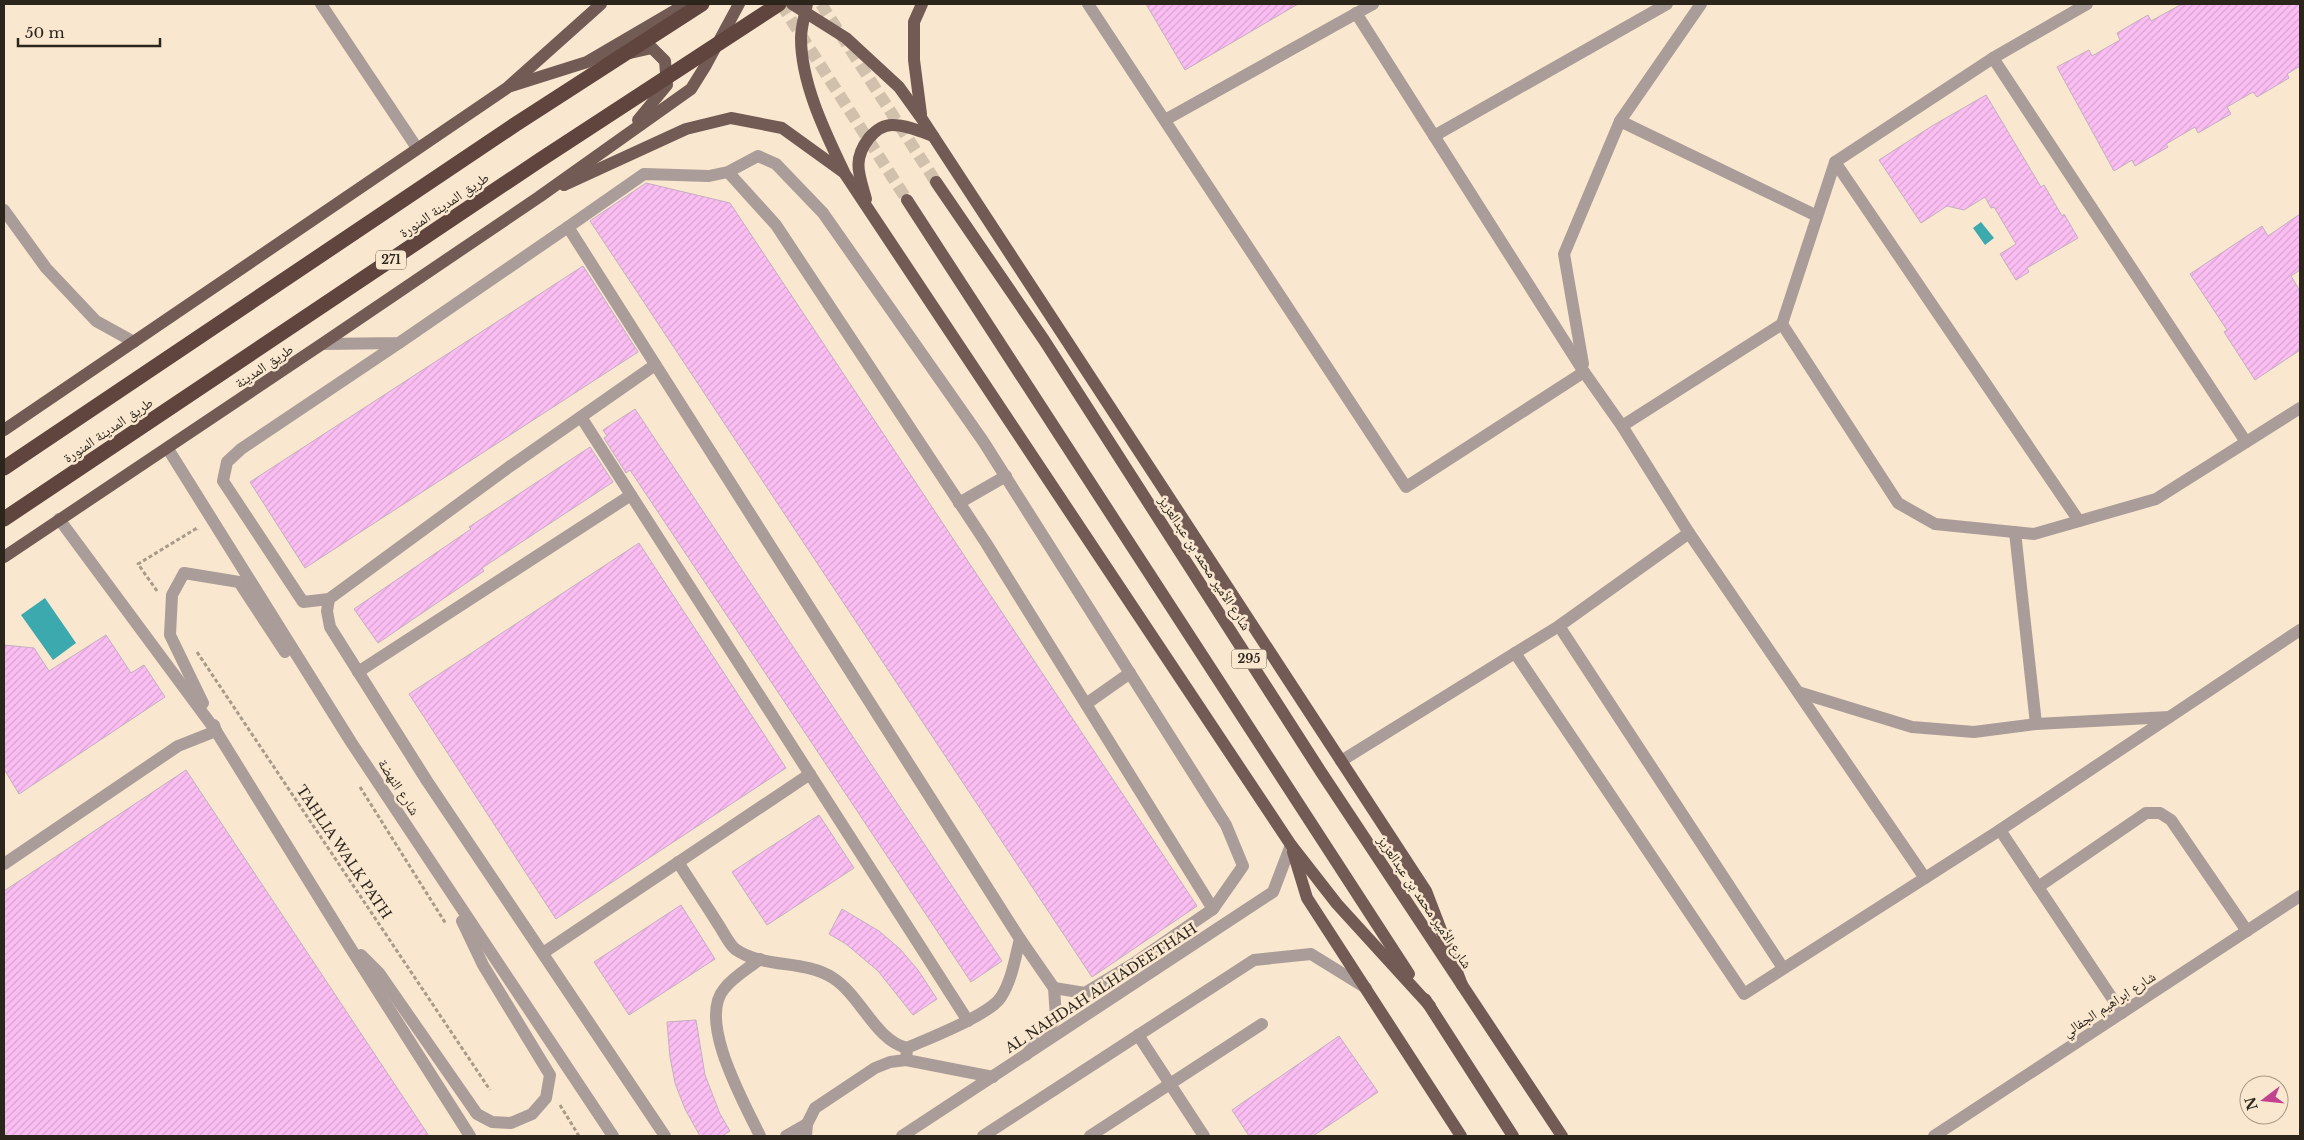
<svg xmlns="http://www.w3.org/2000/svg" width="2304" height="1140" font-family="'Libre Baskerville','Noto Naskh Arabic',serif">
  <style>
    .water { fill: #3ca9af }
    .building { fill: url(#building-hatch); stroke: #c5aec1 }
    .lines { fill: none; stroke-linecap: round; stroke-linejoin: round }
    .major-tunnel { stroke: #d1c0ab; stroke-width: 12; stroke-dasharray: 12 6; stroke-linecap: butt }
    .path { stroke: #a99b89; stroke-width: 3; stroke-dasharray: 4 2.5; stroke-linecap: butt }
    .minor { stroke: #aa9c98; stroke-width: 12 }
    .major { stroke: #735b55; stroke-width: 12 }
    .highway-bridge { stroke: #5f453e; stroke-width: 15 }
    .labels { text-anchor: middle; stroke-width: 5; stroke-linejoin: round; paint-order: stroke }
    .shield { fill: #fae7cf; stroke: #6a5f52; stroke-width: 1 }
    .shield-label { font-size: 12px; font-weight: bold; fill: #2c251c }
    .street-label { font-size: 14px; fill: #2c251c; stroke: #fae7cf }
  </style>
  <defs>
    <pattern id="building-hatch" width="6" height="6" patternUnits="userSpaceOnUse" patternTransform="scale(1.25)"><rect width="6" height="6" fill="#fbbef3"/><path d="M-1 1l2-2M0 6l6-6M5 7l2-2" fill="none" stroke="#d7a3d0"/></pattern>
  </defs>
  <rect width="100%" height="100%" fill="#fae7cf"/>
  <g class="water">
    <path d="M1981,222L1994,238L1985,245L1973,228Z"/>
    <path d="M45,598L76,643L53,660L21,615Z"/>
  </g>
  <g class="building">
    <path d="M1146,4H1298L1185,70Z"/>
    <path d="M2182,4H2300V66L2287,74L2289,78L2257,97L2253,92L2227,107L2231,114L2198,133L2195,127L2166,144L2168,147L2135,166L2132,160L2114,171L2057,67L2089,50L2092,56L2120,40L2117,33L2148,15L2151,21Z"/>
    <path d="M1986,95L2041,187L2044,185L2062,216L2064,214L2078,238L2027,268L2029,272L2016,280L2000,254L2016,244L1994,207L1991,208L1985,197L1964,210L1947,206L1921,223L1879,160L1932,126Z"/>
    <path d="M646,183L730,203L1197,906L1092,977L590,221Z"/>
    <path d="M2300,214V270L2291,276L2300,291V350L2255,380L2224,332L2227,330L2190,274L2262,226L2268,236Z"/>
    <path d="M583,266L638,352L305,568L250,482Z"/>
    <path d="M635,409L1002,961L971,982L630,470L626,473L604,438L607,436L603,430Z"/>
    <path d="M590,447L613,482L482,568L484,571L378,643L354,609L471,529L469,527Z"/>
    <path d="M639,543L786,768L556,919L409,694Z"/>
    <path d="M106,635L131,673L144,665L165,697L19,794L4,769V645L34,648L49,671Z"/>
    <path d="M186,770L429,1136H4V891Z"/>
    <path d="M819,815L854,868L767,925L732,872Z"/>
    <path d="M681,905L715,959L629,1015L594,962Z"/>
    <path d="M842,909L879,931L900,949L918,970L937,999L913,1015L878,971L846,944L829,934Z"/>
    <path d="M696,1020L705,1075L720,1114L730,1131L722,1136H700L685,1109L675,1083L670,1057L667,1022Z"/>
    <path d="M1339,1036L1378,1092L1313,1136H1249L1232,1110Z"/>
  </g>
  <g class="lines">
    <g class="major-tunnel">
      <path d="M781,4L907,200"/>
      <path d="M821,4L936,182"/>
    </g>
    <g class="path">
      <path d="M157,591L138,564L197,528L198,530"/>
      <path d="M197,652L490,1090"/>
      <path d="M360,787L446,924"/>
      <path d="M560,1105L579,1136"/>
    </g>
    <g class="minor">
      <path d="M321,4L417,148"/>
      <path d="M1088,4L1406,487L1584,372L1622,426L1689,533L1559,626L1515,653L1744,994L2000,830L2122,1013"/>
      <path d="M1356,13L1584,372"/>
      <path d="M1993,58L2246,442"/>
      <path d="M1165,120L1373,4"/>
      <path d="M1620,121L1817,216"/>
      <path d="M1434,136L1667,4"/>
      <path d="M1835,162L2079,521"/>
      <path d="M728,172L758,156L776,164L823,213L983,441L1226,825L1243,866L1213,909L986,543L776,225L728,172L709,176L644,174L568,227L1020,939L1054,988L1056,1018L1026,1055"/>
      <path d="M4,210L46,268L96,321L134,342"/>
      <path d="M1782,324L1835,162L1993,58L2087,4"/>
      <path d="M322,344L399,343L568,227"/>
      <path d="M1583,364L1564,254L1620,121L1701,4"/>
      <path d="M655,365L509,467L329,599L327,611L330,627L427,781L665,1136"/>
      <path d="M581,417L968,1021"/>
      <path d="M1622,426L1782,324L1898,503L1935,524L2034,534L2156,499L2300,408"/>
      <path d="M168,449L351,742L613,1136"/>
      <path d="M959,503L1006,476"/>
      <path d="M59,519L216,731L346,941L470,1136"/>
      <path d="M2015,532L2036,724"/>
      <path d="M1689,533L1925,878"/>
      <path d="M329,599L303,602L223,481L227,462L241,449L399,343"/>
      <path d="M1559,626L1783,968"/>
      <path d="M358,672L631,495"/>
      <path d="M1798,692L1912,727L1974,732L2036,724L2169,717"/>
      <path d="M203,703L170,635L172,595L184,573L239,582L285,652"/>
      <path d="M1086,704L1130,673"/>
      <path d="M1341,761L1515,653"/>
      <path d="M2000,830L2300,630"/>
      <path d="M678,862C691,883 705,903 718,924C723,931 728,943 735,949C763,969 804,959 833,978C861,996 875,1040 907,1048L906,1060"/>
      <path d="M4,864L178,746L216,731L214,725"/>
      <path d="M2038,887L2146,813H2160L2171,820L2247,931"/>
      <path d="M543,953L810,774"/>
      <path d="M361,955L379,973L477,1114L492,1122L511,1123L532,1114L546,1098L550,1075L483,965L462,921"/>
      <path d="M760,959C749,968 733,977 724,989C697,1021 745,1104 760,1136"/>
      <path d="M1054,988L1085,993L1133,964L1213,909"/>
      <path d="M1138,1035L1204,1136"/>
      <path d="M907,1048C927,1039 990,1015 1001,997C1012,980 1015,958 1020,939"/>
      <path d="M786,1136L807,1124"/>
      <path d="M806,1136L807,1124L815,1108L875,1068L890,1062L906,1060L993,1077"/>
      <path d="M902,1136L1273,892L1291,845"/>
      <path d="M983,1136L1254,960L1311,954L1366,988"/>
      <path d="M1090,1136L1262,1024"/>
      <path d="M1934,1136L2300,896"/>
    </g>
    <g class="major">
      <path d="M792,4L846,38L899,87L922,119L1426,891L1462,985"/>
      <path d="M807,4C805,15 801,27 801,38C801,84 826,134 845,174L1291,845L1337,904L1430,1006"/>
      <path d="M630,53L652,48L665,61L667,85L638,120"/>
      <path d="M511,86L587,62L686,4"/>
      <path d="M921,114L914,60V22L922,4"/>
      <path d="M936,182L1044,340L1321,772L1562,1136"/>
      <path d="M564,185L686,129L731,118L782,128L843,172"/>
      <path d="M866,199C859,174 852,160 869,138C875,131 882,125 892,125C906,125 920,131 933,136"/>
      <path d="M907,200L1409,974"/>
      <path d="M4,430L507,88L601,4"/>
      <path d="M4,557L322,344L539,197L691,89L706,65L739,4"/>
      <path d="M1293,852L1307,898L1461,1136"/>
      <path d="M1425,999L1513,1136"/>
    </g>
    <g class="highway-bridge">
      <path d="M4,468L516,124L702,4"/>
      <path d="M4,519L540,160L779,4"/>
    </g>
  </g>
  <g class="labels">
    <g class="shield">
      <rect x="376" y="250.5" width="30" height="19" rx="4"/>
      <rect x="1231.5" y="649.5" width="35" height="19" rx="4"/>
    </g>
    <g class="shield-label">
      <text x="391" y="264">271</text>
      <text x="1249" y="663">295</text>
    </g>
    <g class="street-label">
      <text transform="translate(444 205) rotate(-34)" y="5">طريق المدينة المنورة</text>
      <text transform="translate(264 366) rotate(-34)" y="5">طريق المدينة</text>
      <text transform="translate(108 430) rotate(-34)" y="5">طريق المدينة المنورة</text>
      <text transform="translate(1205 563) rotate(57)" y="5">شارع الأمير محمد بن عبدالعزيز</text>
      <text transform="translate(399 787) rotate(57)" y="5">شارع النهضة</text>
      <text transform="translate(344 852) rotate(56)" y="5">TAHLIA WALK PATH</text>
      <text transform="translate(1425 902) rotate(56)" y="5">شارع الأمير محمد بن عبدالعزيز</text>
      <text transform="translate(1101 988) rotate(-33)" y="5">AL NAHDAH ALHADEETHAH</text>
      <text transform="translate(2109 1004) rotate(-33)" y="5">شارع ابراهيم الجفالي</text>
    </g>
  </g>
  <rect width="2304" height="1140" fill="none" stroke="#2c251c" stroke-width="10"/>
  <g transform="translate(2264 1100) rotate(254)"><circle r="24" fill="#fae7cf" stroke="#a89987"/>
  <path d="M0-4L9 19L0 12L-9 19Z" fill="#c1428f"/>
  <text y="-8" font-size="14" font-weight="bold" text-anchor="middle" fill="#2c251c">N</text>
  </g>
  <path d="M18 38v8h142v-8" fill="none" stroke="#2c251c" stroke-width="2.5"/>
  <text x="25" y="38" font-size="15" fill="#2c251c" stroke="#fae7cf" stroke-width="4" paint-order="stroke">50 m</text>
</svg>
